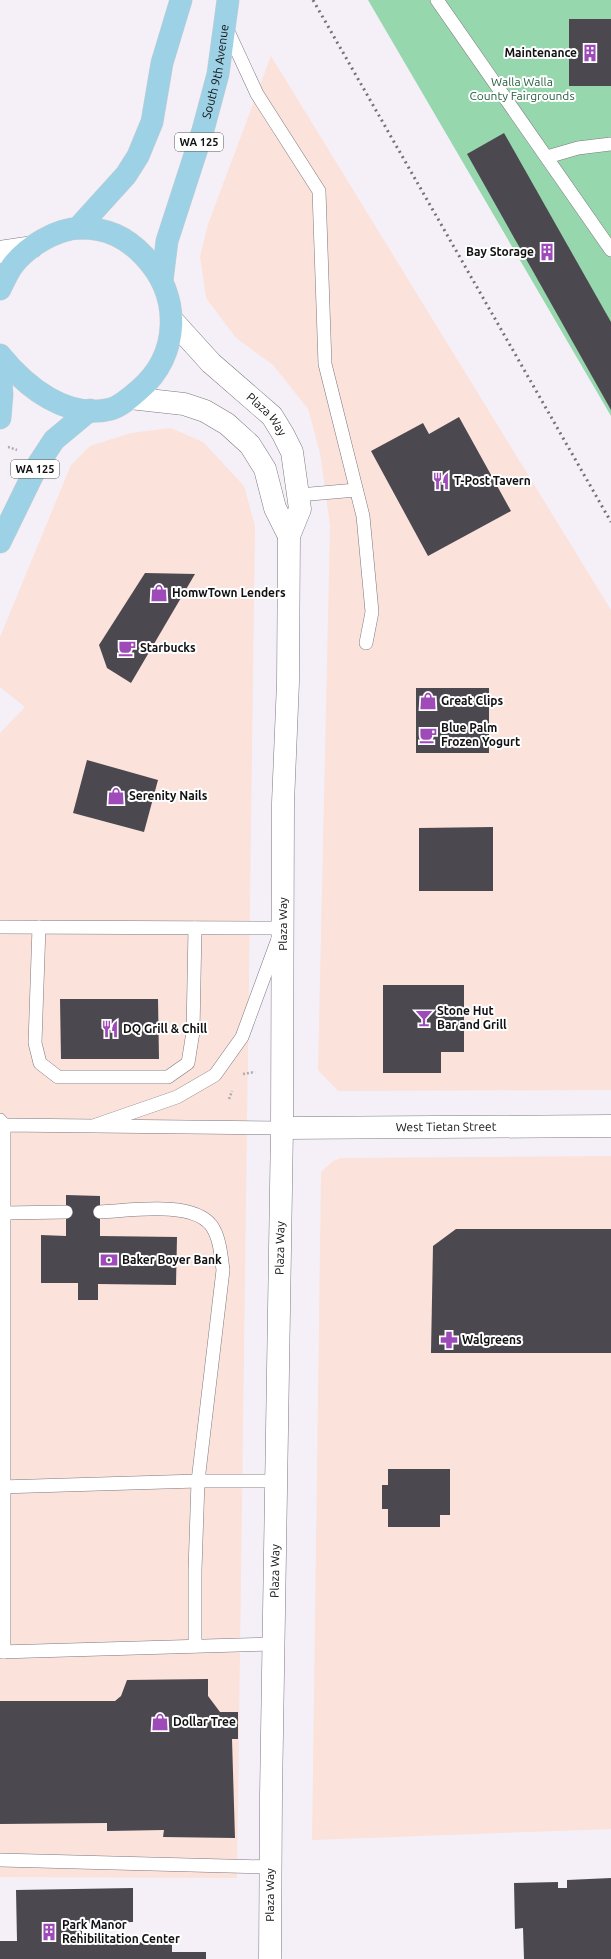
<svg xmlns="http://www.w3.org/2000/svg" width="611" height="1959" font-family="Ubuntu,sans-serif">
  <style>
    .commercial { fill: #fbe2da }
    .green { fill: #97d7ad }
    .building { fill: #4c484f }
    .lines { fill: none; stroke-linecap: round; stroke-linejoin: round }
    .lane-casing { stroke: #7c787f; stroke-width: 14 }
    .secondary-casing { stroke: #7c787f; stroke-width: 23 }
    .primary-casing { stroke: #cfcfd0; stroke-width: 23 }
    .path { stroke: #afabb1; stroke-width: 2.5; stroke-dasharray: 2 2; stroke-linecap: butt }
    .lane { stroke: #fff; stroke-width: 13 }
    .secondary { stroke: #fff; stroke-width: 22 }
    .primary { stroke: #9dd1e5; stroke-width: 22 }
    .rail { stroke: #757277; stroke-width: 3; stroke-dasharray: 2 4; stroke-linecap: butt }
    .labels { text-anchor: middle; stroke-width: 4; stroke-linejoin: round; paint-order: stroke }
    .shield { fill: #fff; stroke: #585859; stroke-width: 1 }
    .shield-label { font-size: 11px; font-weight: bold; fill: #111012 }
    .poi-label { font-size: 12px; font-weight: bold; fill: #111012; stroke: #fff; text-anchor: start }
    .street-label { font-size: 12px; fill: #111012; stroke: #fff }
    .park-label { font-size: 12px; fill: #245d3c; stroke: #fff }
  </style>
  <rect width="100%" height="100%" fill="#f5f0f8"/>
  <g class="commercial">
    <path d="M271,56L611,610V1090L338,1091L318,1070L330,525L320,453L308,409L273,365L236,338L206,298L200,256L208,224Z"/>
    <path d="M171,428L203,442L244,486L255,526L237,1878L0,1877V733L25,707L0,687V637L71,465L90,446L131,433Z"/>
    <path d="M611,1156V1829L312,1840L321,1172L333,1161L341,1158Z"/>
  </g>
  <path class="green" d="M368,0H611V416Z"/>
  <g class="building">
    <rect x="569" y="19" width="42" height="67"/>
    <path d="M504,133L611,322V410L467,154Z"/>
    <path d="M459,417L511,511L428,556L371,451L423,423L429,434Z"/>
    <path d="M145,573L195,574L131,683L107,668L99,645Z"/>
    <rect x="416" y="688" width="73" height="65"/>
    <path d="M87,760L158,780L144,832L73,813Z"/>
    <path d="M493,827V891H419V828Z"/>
    <path d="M383,985H464V1052H441V1073H383Z"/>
    <path d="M60,999H158L159,1059H61Z"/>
    <path d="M66,1195L100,1196V1236L177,1237L176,1285L98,1284V1300H78V1283H41V1235L66,1236Z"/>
    <path d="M456,1229H611V1353H431L433,1246Z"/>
    <path d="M388,1469H450V1515H440V1527H388V1509H382V1485H388Z"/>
    <path d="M208,1679V1696L220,1712H238V1739H232L235,1838L163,1837L164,1830L107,1831V1823L0,1824V1701H115L121,1696L127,1680Z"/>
    <path d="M611,1878V1959H524L523,1928L515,1929L514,1883L558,1882V1888H567V1880Z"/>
    <path d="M133,1888V1922L82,1923V1943L172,1942V1952H206V1959H0V1941H17L16,1890Z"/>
  </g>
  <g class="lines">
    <g class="lane-casing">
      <g id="lane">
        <path d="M437,0L611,250"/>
        <path d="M226,27L257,94L319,191L325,364L363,516L372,612L366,643"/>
        <path d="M547,157L578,148L611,144"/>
        <path d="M299,495L356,490"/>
        <path d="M0,927L282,928L242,1037L215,1075L177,1097L96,1125"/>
        <path d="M39,927L35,1043L40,1063L58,1077H168L188,1063L193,1032L195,928"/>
        <path d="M0,1120L4,1125V1652"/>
        <path d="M0,1127L4,1125L282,1128"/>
        <path d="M100,1212C128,1211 191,1200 211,1225C220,1237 221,1256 223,1270L198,1481L195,1570V1646"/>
        <path d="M4,1213L66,1212"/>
        <path d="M0,1487L198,1481H276"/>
        <path d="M0,1652L274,1644"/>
        <path d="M0,1860L270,1867"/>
      </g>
    </g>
    <g class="secondary-casing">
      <g id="secondary">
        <path d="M0,252L32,247"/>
        <path id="s1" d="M172,320L211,363L272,416L283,434L292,452L300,509L289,536L288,682L283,803L282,1128L271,1795L270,1959"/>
        <path d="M130,398L184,404L205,411L227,424L250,445L265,469L275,508L289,536"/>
        <path id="s2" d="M282,1128L611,1126"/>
      </g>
    </g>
    <g class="primary-casing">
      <g id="primary">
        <path d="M78,228L126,175L138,156L152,122L162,63L181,0"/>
        <path id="s3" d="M162,281L167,241L203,130L218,74L228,0"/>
        <path d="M0,289C4,281 8,272 13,265C28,246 56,229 80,228C107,228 126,237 144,256C182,296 180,355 139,390C131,397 121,406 111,409C67,420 26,387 0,355"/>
        <path d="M0,371L2,394L0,418"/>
        <path d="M0,542L37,466L54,440L90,410"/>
      </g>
    </g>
    <g class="path">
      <path d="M8,447L17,450"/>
      <path d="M243,1074L255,1072"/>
      <path d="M229,1099L232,1091"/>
    </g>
    <use href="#lane" class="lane"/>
    <use href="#secondary" class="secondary"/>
    <use href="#primary" class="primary"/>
    <path class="rail" d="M313,0L611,522"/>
  </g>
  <defs>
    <g id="building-bare" transform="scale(1.38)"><path d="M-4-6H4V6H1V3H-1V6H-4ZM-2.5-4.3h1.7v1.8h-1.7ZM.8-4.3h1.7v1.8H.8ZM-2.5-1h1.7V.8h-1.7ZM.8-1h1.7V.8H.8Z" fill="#9e4ab9" stroke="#fff" stroke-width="2.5" paint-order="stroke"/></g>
    <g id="restaurant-bare" transform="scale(1.38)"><path d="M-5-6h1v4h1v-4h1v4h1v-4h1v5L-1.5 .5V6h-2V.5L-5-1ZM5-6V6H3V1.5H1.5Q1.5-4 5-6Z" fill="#9e4ab9" stroke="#fff" stroke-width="2.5" paint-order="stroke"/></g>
    <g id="shop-bare" transform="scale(1.38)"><path d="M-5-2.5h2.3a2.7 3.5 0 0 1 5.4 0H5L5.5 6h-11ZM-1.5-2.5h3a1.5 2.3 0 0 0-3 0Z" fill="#9e4ab9" stroke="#fff" stroke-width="2.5" paint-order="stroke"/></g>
    <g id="cafe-bare" transform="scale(1.38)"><path d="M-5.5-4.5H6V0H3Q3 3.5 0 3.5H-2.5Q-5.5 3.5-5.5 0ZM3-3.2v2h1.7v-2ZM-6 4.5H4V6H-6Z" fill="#9e4ab9" stroke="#fff" stroke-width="2.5" paint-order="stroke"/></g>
    <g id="bar-bare" transform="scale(1.38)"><path d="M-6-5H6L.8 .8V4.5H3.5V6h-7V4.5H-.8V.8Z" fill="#9e4ab9" stroke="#fff" stroke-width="2.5" paint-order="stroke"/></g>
    <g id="bank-bare" transform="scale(1.38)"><path d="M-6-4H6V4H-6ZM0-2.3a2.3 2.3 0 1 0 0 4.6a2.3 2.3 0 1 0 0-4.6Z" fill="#9e4ab9" stroke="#fff" stroke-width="2.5" paint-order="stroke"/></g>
    <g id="pharmacy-bare" transform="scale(1.38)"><path d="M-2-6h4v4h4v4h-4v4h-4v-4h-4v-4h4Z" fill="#9e4ab9" stroke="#fff" stroke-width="2.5" paint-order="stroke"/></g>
  </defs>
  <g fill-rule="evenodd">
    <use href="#building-bare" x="590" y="53"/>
    <use href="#building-bare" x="547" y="252"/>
    <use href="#restaurant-bare" x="441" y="481"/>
    <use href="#shop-bare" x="159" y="593"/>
    <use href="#cafe-bare" x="127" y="648"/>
    <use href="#shop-bare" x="428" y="701"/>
    <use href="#cafe-bare" x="428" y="735"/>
    <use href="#shop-bare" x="116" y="796"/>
    <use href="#bar-bare" x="424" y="1018"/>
    <use href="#restaurant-bare" x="110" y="1029"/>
    <use href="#bank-bare" x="109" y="1260"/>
    <use href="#pharmacy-bare" x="449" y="1340"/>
    <use href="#shop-bare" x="160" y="1722"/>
    <use href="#building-bare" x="49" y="1932"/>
  </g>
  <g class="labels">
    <g class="shield">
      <rect x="175" y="133" width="48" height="18" rx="3"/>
      <rect x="11" y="460" width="48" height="18" rx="3"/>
    </g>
    <g class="shield-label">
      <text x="199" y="146">WA 125</text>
      <text x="35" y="473">WA 125</text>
    </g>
    <g class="poi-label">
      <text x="577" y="57" text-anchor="end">Maintenance</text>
      <text x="534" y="256" text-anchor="end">Bay Storage</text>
      <text x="454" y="485">T-Post Tavern</text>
      <text x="172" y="597">HomwTown Lenders</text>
      <text x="140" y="652">Starbucks</text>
      <text x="441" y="705">Great Clips</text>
      <text x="441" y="732">Blue Palm<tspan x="441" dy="14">Frozen Yogurt</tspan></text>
      <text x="129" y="800">Serenity Nails</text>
      <text x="437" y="1015">Stone Hut<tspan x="437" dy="14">Bar and Grill</tspan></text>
      <text x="123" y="1033">DQ Grill &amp; Chill</text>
      <text x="122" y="1264">Baker Boyer Bank</text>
      <text x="462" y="1344">Walgreens</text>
      <text x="173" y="1726">Dollar Tree</text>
      <text x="62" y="1929">Park Manor<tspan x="62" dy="14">Rehibilitation Center</tspan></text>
    </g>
    <g class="street-label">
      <text dy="4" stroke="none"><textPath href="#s3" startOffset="217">South 9th Avenue</textPath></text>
      <text dy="4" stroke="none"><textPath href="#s1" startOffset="134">Plaza Way</textPath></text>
      <text transform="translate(283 924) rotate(-90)" y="4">Plaza Way</text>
      <text dy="4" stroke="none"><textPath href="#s2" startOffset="164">West Tietan Street</textPath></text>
      <text transform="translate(280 1248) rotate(-89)" y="4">Plaza Way</text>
      <text transform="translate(275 1571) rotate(-89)" y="4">Plaza Way</text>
      <text transform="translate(270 1895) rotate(-90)" y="4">Plaza Way</text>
    </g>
    <g class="park-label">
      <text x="522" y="86">Walla Walla<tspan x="522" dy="14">County Fairgrounds</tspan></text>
    </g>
  </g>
</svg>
